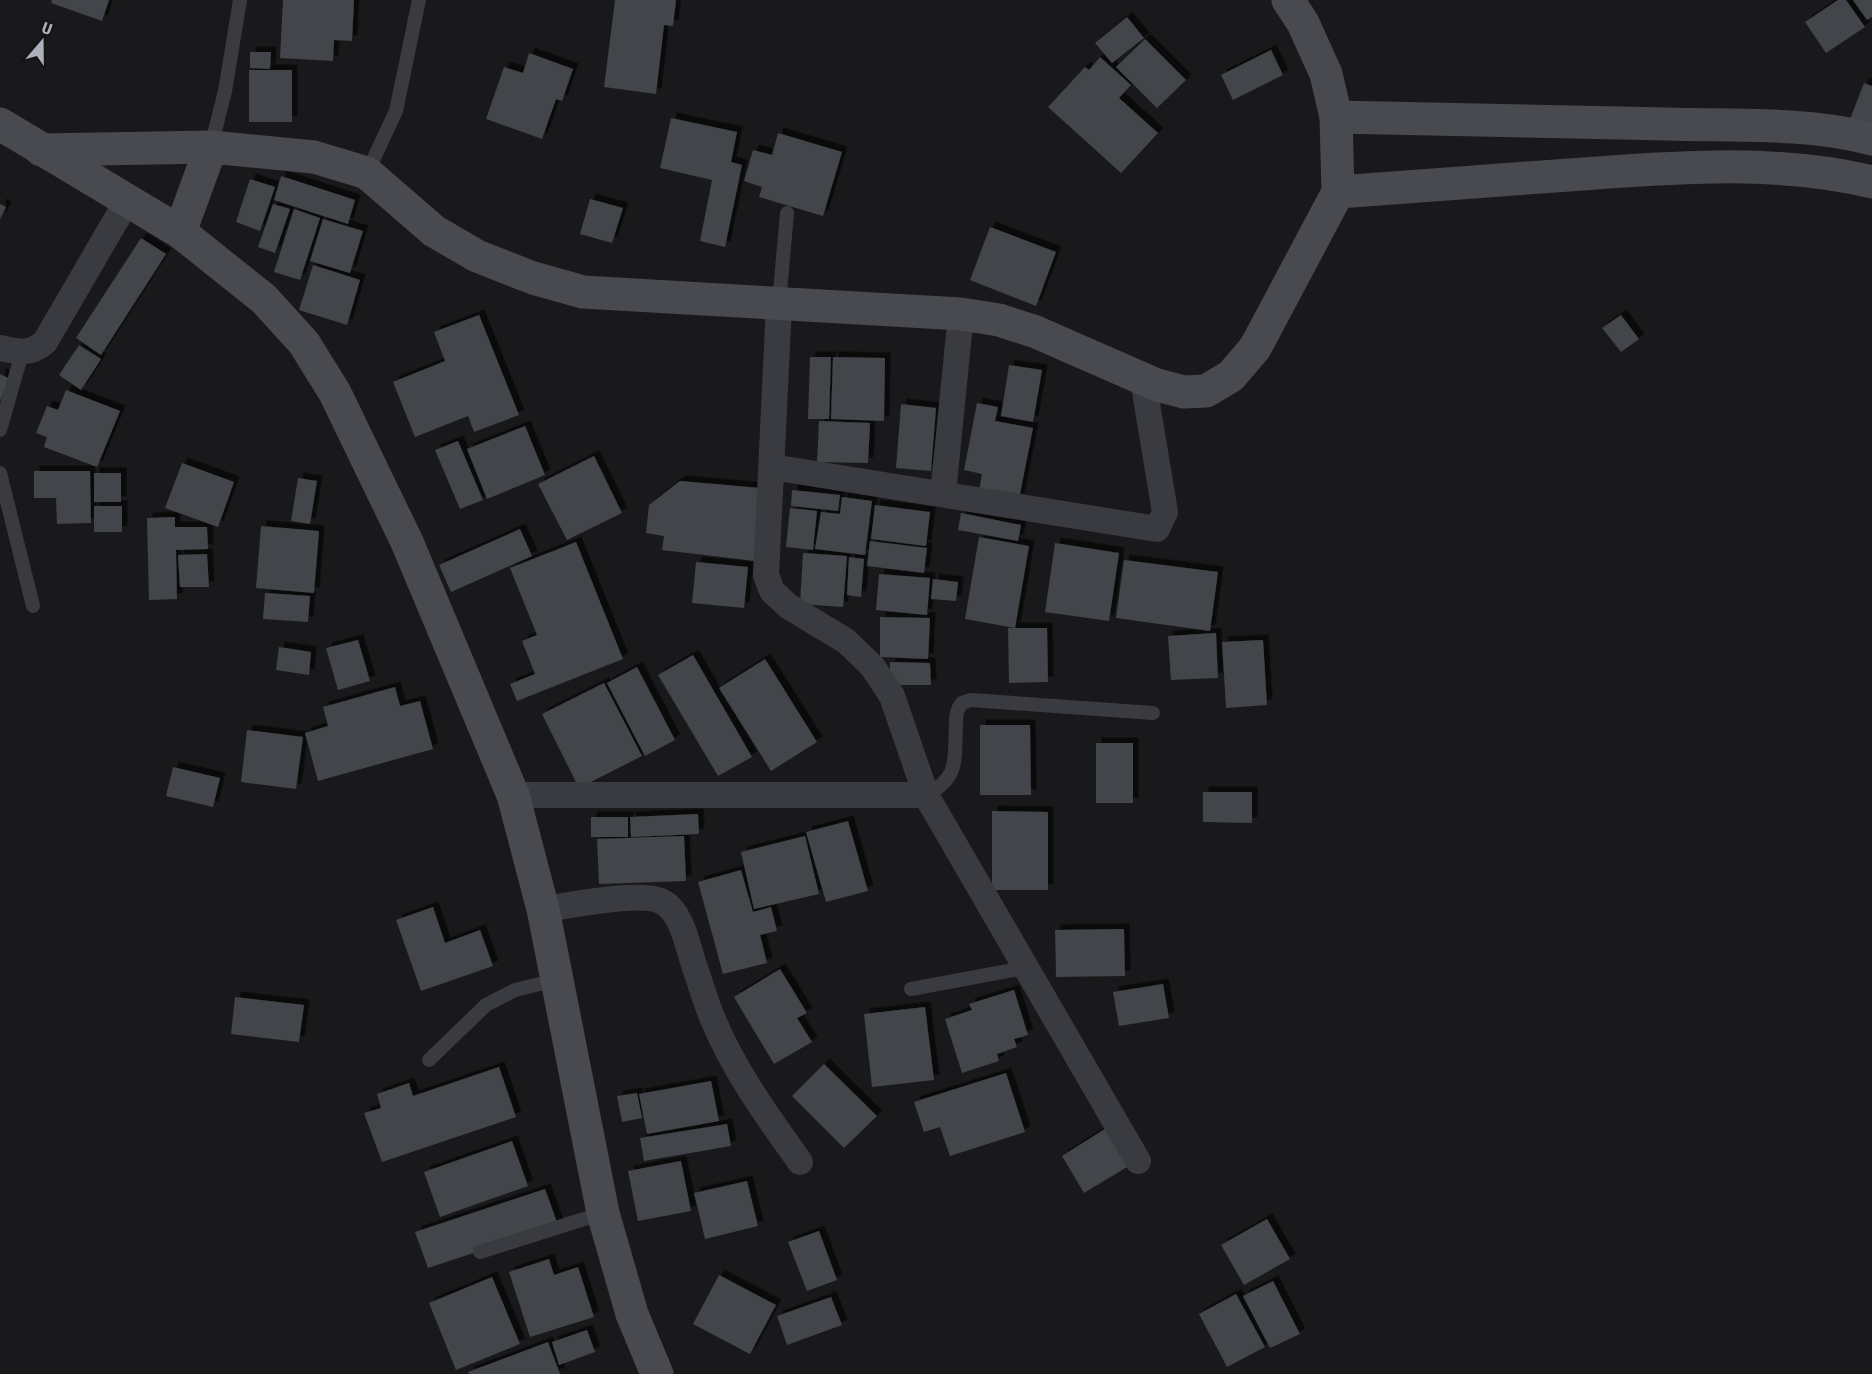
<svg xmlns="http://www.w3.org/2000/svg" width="1872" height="1374" font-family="'Fira Sans Condensed',sans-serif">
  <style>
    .building { fill: #434448; filter: url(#shadow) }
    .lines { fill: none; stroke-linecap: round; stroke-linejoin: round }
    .lane { stroke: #3a3b40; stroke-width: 14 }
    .street { stroke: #3a3b40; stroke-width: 26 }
    .secondary { stroke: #484a50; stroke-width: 33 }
  </style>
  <defs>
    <filter id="shadow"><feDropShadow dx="5.5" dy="-5.5" stdDeviation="0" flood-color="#0009"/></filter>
  </defs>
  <rect width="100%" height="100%" fill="#19191b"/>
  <g class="building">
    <path d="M52,0H109L102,21L51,3Z"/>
    <path d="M283,0H354L352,41L334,40L333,61L280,58Z"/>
    <path d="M615,0H676L673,26L664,25L656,94L604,87Z"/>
    <path d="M1838,0H1846L1865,27L1826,53L1805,22Z"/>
    <path d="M1853,0H1872V17L1867,20Z"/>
    <path d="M1127,17L1144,38L1112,63L1095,43Z"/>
    <path d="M1145,39L1186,80L1157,108L1116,67Z"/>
    <path d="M1271,50L1283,75L1233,100L1221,75Z"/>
    <path d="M250,52H271L270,69L250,68Z"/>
    <path d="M529,53L573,69L562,101L556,99L542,139L486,119L504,67L523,73Z"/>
    <path d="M1100,57L1131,85L1119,98L1158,133L1121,173L1048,107L1085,67L1089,70Z"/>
    <rect x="249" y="70" width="43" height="52"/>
    <path d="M1864,83L1872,86V130L1849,122Z"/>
    <path d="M671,118L737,132L731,162L742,165L725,247L700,241L712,180L660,168Z"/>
    <path d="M778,133L842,152L823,216L759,197L762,187L744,181L753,150L772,155Z"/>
    <path d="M281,176L355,200L348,224L274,200Z"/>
    <path d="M250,179L275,187L260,231L236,222Z"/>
    <path d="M590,199L623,208L612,243L580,234Z"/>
    <path d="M0,204L6,207L0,219Z"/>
    <path d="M273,204L290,209L275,253L258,247Z"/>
    <path d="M294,209L320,218L300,280L274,272Z"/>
    <path d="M323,219L363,231L350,273L310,261Z"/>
    <path d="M990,227L1056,252L1036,306L970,280Z"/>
    <path d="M141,238L166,254L101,355L76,338Z"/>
    <path d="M313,265L360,280L347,325L299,310Z"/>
    <path d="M479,315L519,415L474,432L468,416L415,437L393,382L445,361L434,332Z"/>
    <path d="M1621,315L1639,339L1621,352L1602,328Z"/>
    <path d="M79,345L101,359L81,390L59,375Z"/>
    <path d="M810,357H831L829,419H808Z"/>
    <path d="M833,357L885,358L884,421L831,419Z"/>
    <path d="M1009,365L1042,370L1033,422L1001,416Z"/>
    <path d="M0,374L10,379L0,401Z"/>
    <path d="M66,390L120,411L97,467L44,447L47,437L36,433L47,406L58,410Z"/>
    <path d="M977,403L998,407L995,421L1033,428L1019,499L979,491L982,474L964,470Z"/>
    <path d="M901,404L936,408L931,471L896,468Z"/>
    <path d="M819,421L870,423L868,463L817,462Z"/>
    <path d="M525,426L545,475L487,499L467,449Z"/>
    <path d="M458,441L483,500L460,509L435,450Z"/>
    <path d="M594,456L622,513L567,540L538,484Z"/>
    <path d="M182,463L234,482L218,527L165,508Z"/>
    <path d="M34,471H90L91,523L57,524L56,498H34Z"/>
    <rect x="94" y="473" width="27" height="29"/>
    <path d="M298,478L317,481L310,524L291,521Z"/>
    <path d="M680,481L760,488L755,561L662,550L664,536L646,533L649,505Z"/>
    <path d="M792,490L840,495L838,511L791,506Z"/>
    <path d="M842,497L872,501L865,555L815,549L821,512L840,514Z"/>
    <path d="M875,505L930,512L926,546L871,539Z"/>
    <rect x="94" y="506" width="28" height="26"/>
    <path d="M790,508L817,511L813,550L786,547Z"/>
    <path d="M961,513L1021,525L1018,541L958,530Z"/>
    <path d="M175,517V527H207L208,549L176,550L177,599L149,600L147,518Z"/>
    <path d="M261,526L319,531L314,593L256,588Z"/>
    <path d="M520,529L532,556L451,592L439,565Z"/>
    <path d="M979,537L1029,546L1015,628L965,619Z"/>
    <path d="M870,541L927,548L924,573L867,566Z"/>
    <path d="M576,542L623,659L517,701L510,684L535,674L522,641L537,635L510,568Z"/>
    <path d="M1055,543L1119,553L1109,621L1045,612Z"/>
    <path d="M803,553L847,556L843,607L800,604Z"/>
    <path d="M207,554L209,587H180L178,555Z"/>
    <path d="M849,557L864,559L861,597L847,595Z"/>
    <path d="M1124,560L1218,572L1210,631L1116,618Z"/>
    <path d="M696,562L748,567L744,608L692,603Z"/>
    <path d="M879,574L930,578L927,615L876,610Z"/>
    <path d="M933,579L958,582L956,601L931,599Z"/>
    <path d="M265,593L310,596L308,622L263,619Z"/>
    <path d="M880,617L930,618L928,659L880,657Z"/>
    <path d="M1008,628H1047L1048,682L1009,683Z"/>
    <path d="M1216,633L1218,678L1171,680L1168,636Z"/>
    <path d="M358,640L370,681L338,690L326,648Z"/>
    <path d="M1263,640L1267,705L1226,708L1222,642Z"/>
    <path d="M279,647L311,652L309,675L276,670Z"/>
    <path d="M693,655L752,757L718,776L658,675Z"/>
    <path d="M765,659L817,742L771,771L719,688Z"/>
    <path d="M890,662L930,663L931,685H890Z"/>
    <path d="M637,667L675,740L645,756L607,683Z"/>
    <path d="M604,683L642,756L579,788L542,714Z"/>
    <path d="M395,687L400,706L420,701L433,749L318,781L305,733L328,726L323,707Z"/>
    <path d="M980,725H1030L1031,795H980Z"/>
    <path d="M247,730L303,737L296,789L241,782Z"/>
    <rect x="1096" y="743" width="37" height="60"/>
    <path d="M173,767L220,778L213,807L166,796Z"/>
    <path d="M1203,792H1252V823L1203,822Z"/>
    <path d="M992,811L1048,812V890H992Z"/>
    <path d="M698,814L699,834L631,837L630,817Z"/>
    <rect x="591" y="817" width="37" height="20"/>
    <path d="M848,821L868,891L826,902L806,832Z"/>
    <path d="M684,836L686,881L599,884L597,839Z"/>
    <path d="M805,836L819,894L754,909L741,852Z"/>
    <path d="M741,870L753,912L771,907L777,931L760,935L767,963L723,974L698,882Z"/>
    <path d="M433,907L445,943L480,930L493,966L421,991L396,920Z"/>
    <path d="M1124,929L1125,976L1056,977L1055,930Z"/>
    <path d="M780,969L807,1013L797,1018L812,1042L774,1064L734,997Z"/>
    <path d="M1163,984L1169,1018L1119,1026L1113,992Z"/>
    <path d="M1014,990L1028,1035L1014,1039L1017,1047L997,1054L999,1061L962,1073L945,1019L972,1010L969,1004Z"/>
    <path d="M235,997L304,1005L299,1042L231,1034Z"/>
    <path d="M925,1007L934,1080L872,1087L864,1014Z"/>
    <path d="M824,1064L877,1116L844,1148L792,1096Z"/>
    <path d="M499,1067L516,1117L382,1162L364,1113L381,1108L377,1094L409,1083L413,1096Z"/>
    <path d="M1006,1073L1025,1132L950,1156L940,1127L924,1132L914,1102Z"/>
    <path d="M711,1081L719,1121L647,1134L639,1094Z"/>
    <path d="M637,1093L642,1118L622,1122L617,1096Z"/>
    <path d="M727,1124L731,1146L644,1161L640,1138Z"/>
    <path d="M1108,1127L1132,1164L1084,1193L1062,1156Z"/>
    <path d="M512,1141L528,1186L440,1217L424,1172Z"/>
    <path d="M681,1161L691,1211L638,1221L628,1171Z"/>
    <path d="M747,1181L758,1226L705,1239L694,1193Z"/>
    <path d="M545,1189L558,1225L428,1268L415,1232Z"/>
    <path d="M1267,1219L1290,1259L1244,1285L1221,1245Z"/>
    <path d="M819,1231L837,1280L807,1291L788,1242Z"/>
    <path d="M549,1259L554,1275L578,1267L594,1317L530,1337L509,1272Z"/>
    <path d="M719,1275L776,1305L750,1354L693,1324Z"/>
    <path d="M492,1277L520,1344L456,1370L429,1303Z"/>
    <path d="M1273,1281L1300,1334L1270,1348L1243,1296Z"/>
    <path d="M1236,1294L1265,1347L1227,1367L1199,1314Z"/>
    <path d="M831,1297L842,1325L787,1345L777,1316Z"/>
    <path d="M587,1330L595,1352L559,1365L552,1342Z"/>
    <path d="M548,1342L560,1374H469L468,1372Z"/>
  </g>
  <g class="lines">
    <g class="lane">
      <path d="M211,147L225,91L240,0"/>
      <path d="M367,173L396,111L419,0"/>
      <path d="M779,303L787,213"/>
      <path d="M0,430L22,353"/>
      <path d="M0,473L33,606"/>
      <path d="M926,795C960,777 954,761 956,726C956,717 956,710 962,703L971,700L1153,713"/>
      <path d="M911,989L1024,968"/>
      <path d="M429,1060L486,1005L515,990L556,980"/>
      <path d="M480,1252L603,1213"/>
    </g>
    <g class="street">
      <path d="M779,305L766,575L772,591L788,606L846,641L872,666L892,696L926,795L1138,1161"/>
      <path d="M0,348C18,352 30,355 45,342L127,201"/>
      <path d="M772,467L1157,529L1165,512L1143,380"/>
      <path d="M943,494L961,314"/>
      <path d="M513,795H926"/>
      <path d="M543,909C569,906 638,891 661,901C682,911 687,944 694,965C700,982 705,1000 712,1017C733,1069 767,1116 800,1162"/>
    </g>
    <g class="secondary">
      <path d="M1336,117C1447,119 1557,122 1668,124C1735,126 1807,122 1872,139"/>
      <path d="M0,124L180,232L264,299L304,343L335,393L407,542L513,795L543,909L603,1213L632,1314L657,1374"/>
      <path d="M41,150L211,147L314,157L367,173L434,231L477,256L533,278L583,292L961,314L999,320L1036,332L1157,385L1184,392L1206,391L1231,376L1255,348L1338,192L1336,117L1326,74L1303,23L1288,0"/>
      <path d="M1338,192C1415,186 1492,181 1569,175C1668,168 1774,158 1872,182"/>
      <path d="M180,232L211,147"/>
    </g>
  </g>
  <g transform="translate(42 42) rotate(20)" stroke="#141416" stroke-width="4.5" paint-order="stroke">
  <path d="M0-4.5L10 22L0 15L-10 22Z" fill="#abb0bb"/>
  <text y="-9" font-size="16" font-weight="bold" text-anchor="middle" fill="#abb0bb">U</text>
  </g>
</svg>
